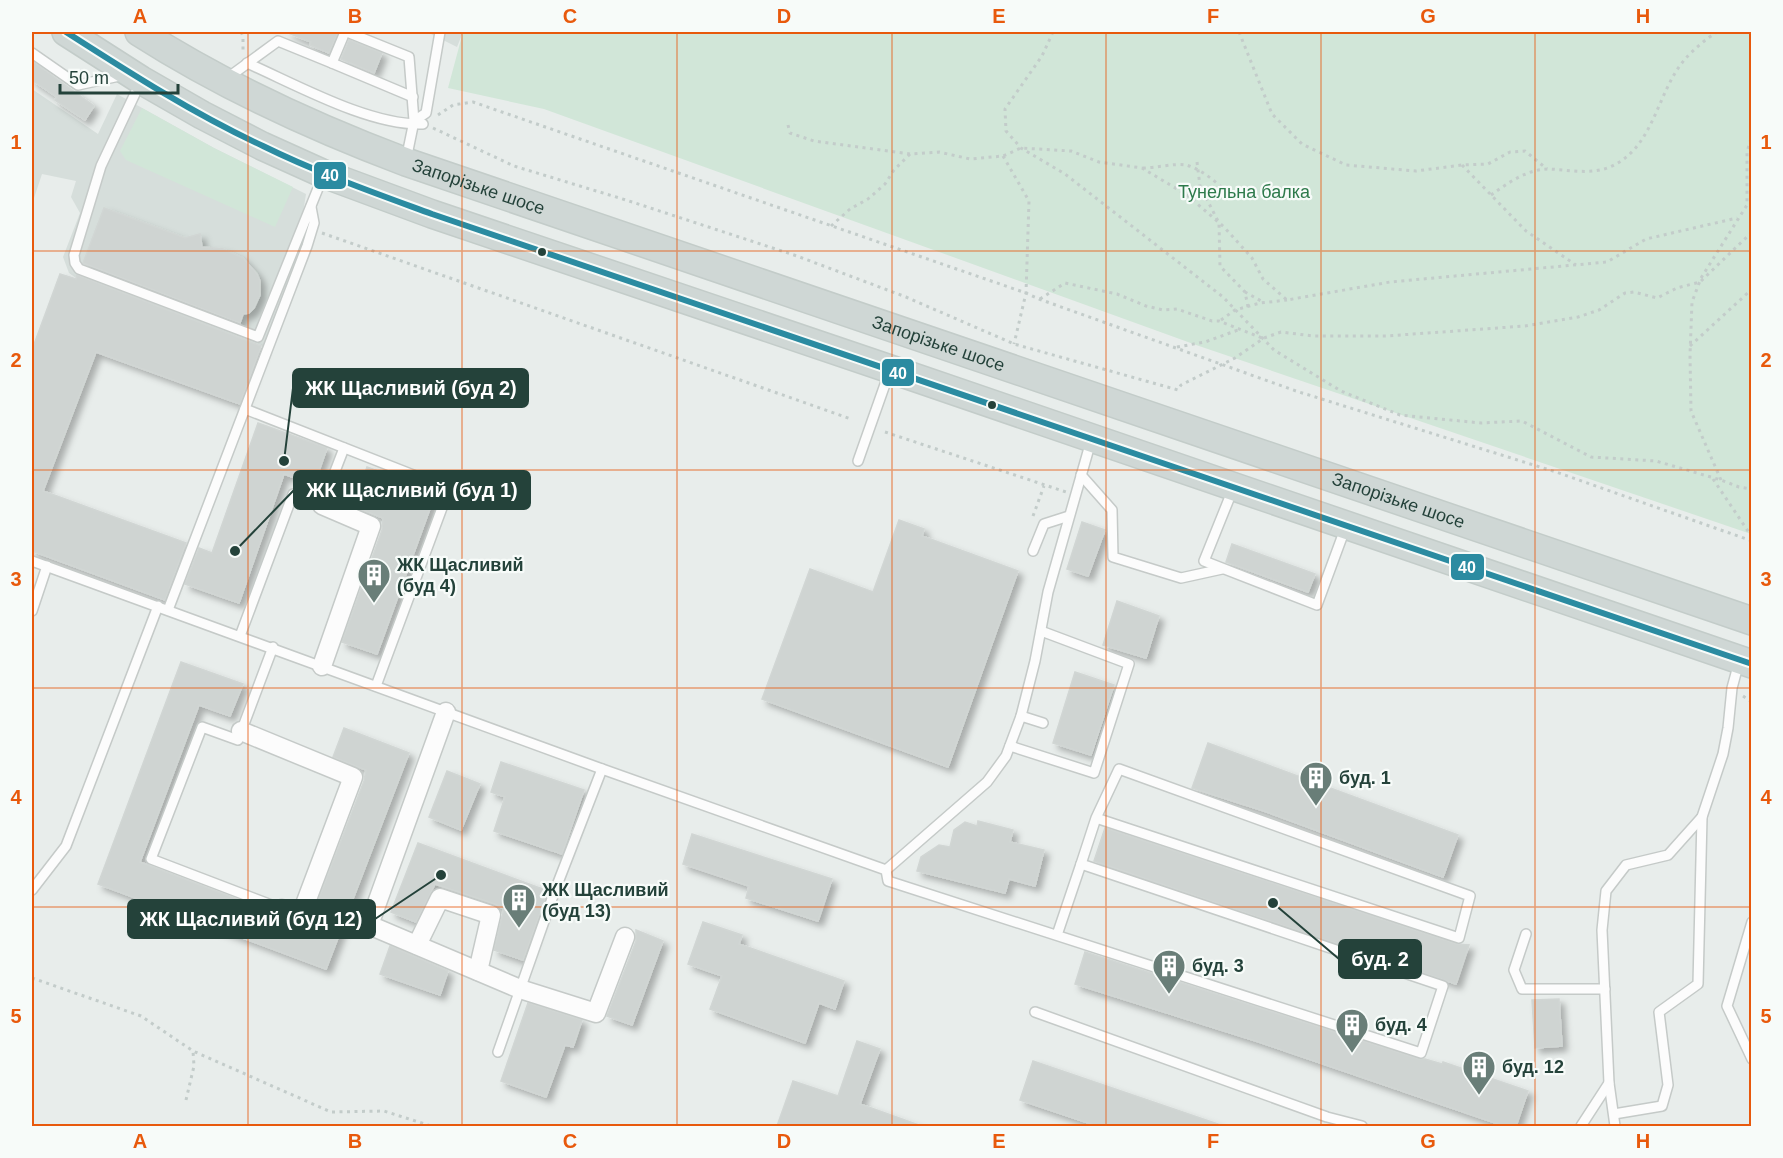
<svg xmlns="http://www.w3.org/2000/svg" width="1783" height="1158" font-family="Helvetica,sans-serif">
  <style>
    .built { fill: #d6dedb }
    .green { fill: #d1e6d8 }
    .building { fill: #cfd4d2; stroke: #d1d6d4; stroke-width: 1.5; filter: url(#shadow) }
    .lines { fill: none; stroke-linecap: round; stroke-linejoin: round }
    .service-casing { stroke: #c5cac8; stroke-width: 12 }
    .minor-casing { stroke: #c5cac8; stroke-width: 21 }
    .primary-casing { stroke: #c3ccc9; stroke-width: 30 }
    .path { stroke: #c3ccca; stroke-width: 3; stroke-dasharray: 3 4.5; stroke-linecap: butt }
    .service { stroke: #fcfcfc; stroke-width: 9 }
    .minor { stroke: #fcfcfc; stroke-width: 18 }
    .primary { stroke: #cfd7d5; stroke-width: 27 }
    .bus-1-casing { stroke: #f7fbf9; stroke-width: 10 }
    .bus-1 { stroke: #2b8ba1; stroke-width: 6 }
    .grid { fill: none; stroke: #e8590c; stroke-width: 1.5; stroke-opacity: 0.55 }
    .bus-dot { fill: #24423a; stroke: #f7fbf9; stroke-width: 2 }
    .labels { text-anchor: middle; stroke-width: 4.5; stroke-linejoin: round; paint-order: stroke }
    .street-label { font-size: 18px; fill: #24423a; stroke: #f7fbf9 }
    .park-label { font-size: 18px; fill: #2d7a4b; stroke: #f7fbf9 }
    .poi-label { font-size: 18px; font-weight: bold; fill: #24423a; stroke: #f7fbf9; text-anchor: start }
    .leader { fill: none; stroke: #24423a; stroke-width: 2 }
    .callout-dot { fill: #24423a; stroke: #f7fbf9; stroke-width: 2 }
    .callout { fill: #24423a; stroke: #24423a; stroke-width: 2 }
    .callout-label { font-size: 20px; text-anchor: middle; font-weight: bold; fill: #fff }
    .line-badge { stroke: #f7fbf9; stroke-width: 2 }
    .badge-label { font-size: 16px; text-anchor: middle; font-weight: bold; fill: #fff }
    .neatline { fill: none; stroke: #e8590c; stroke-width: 2 }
    .grid-label { font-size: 20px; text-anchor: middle; font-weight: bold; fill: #e8590c }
  </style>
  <defs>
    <filter id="shadow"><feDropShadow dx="5" dy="5" stdDeviation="3" flood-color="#0004"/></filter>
  </defs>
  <rect width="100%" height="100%" fill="#e8edeb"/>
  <g class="built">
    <path d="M427,32H463L457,47Z"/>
    <path d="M32,89L98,134L117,94L214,148L306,194L295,264L263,346L82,282L69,273L63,257L80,213L71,197L76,181L42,174L32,204Z"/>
  </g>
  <g class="green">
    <path d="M463,32H1751V534L1199,346L544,109L448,88Z"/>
    <path d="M142,108L214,148L293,187L275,227L126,160L120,151Z"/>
  </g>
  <g class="building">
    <path d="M286,32H338L329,53L310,45L311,42Z"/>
    <path d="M349,40L382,53L374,73L341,59Z"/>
    <path d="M32,61L94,106L85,120L55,100L57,97L32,80Z"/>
    <path d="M104,208L185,238L200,234L202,247L223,249L243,258L257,274L260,281V295L254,308L249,313L243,314L240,323L83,263Z"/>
    <path d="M60,274L76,279L77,275L261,346L240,404L96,352L43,491L186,543L165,600L32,551V350Z"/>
    <path d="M258,423L327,448L314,485L284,474L239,603L185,584L199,548L212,553Z"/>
    <path d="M367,467L436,492L377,654L342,642L382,530L383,518L353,506Z"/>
    <path d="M899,520L924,529L922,536L1018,571L948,767L762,699L810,569L873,592Z"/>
    <path d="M1082,522L1105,530L1088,576L1067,569Z"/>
    <path d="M1232,544L1315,574L1308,592L1226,562Z"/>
    <path d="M1117,601L1159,616L1146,658L1103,645Z"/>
    <path d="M181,662L243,684L230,716L199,705L140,862L271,912L279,920L303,926L307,925L311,919L364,781L366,770L333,757L344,728L409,753L326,969L98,884Z"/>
    <path d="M1075,672L1114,685L1091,755L1053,743Z"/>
    <path d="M1208,743L1458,835L1443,877L1264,811L1192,788Z"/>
    <path d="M501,762L584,790L562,854L494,831L505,797L491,792Z"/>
    <path d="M447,771L480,784L461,830L429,817Z"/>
    <path d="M978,821L1013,830L1010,842L1044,850L1035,886L1009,879L1005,893L917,871L921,857L939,845L950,847L954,830L965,822L977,826Z"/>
    <path d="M1105,828L1457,944L1469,945L1456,984L1094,861Z"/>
    <path d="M692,834L832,879L818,921L746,898L749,886L683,864Z"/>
    <path d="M418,843L548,891L523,960L494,950L504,909L495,904L435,884L416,922L391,912Z"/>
    <path d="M703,922L742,935L739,944L844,981L835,1009L819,1003L805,1043L710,1009L722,976L688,964Z"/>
    <path d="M636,930L663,941L632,1025L607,1016L636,941Z"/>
    <path d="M390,946L448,971L440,995L380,974Z"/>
    <path d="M1085,952L1419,1059H1425L1442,1064L1443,1062L1528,1091L1516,1126H1504L1259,1042L1075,984Z"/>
    <path d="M1559,999L1562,1046L1535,1048L1532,1000Z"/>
    <path d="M528,1003L582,1020L573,1047L565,1045L546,1097L501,1081Z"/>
    <path d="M857,1041L880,1049L860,1104L919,1125L918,1126H777L793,1081L838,1096Z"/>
    <path d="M1033,1061L1218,1124V1126H1097L1020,1100Z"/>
  </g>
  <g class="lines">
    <g class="service-casing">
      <g id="service">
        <path d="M347,32L409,57L414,121L406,160"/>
        <path d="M32,53L78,85L124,75"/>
        <path d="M247,63C297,85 370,126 423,124"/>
        <path d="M332,63L413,97"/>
        <path d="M226,79L278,41L332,63L345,32"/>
        <path d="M140,83L101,166L74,255L75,263L79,269L258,337L323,176"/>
        <path d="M414,121L426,113L440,32"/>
        <path d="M245,409L449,489L376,686"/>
        <path d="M858,461L889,373"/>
        <path d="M1081,475L1112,510L1113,557L1181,578L1222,569"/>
        <path d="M1233,489L1204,561L1317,605L1345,529"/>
        <path d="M1033,551L1044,524L1069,516"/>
        <path d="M32,561L602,769L886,870L888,881L1421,1053L1443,986L1081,864L1057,935"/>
        <path d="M168,610L307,246L314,223L311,207"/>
        <path d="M32,611L47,566"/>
        <path d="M240,636L293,494L322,505L344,448"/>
        <path d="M273,647L238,740L202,727L151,859L282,909"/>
        <path d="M1021,716L1043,723"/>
        <path d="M1010,746L1094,773L1129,664L1041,631"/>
        <path d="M1081,864L1096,818L1459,938L1470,896L1119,769L1096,818"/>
        <path d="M886,870L987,782L1006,756L1021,716L1035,661L1048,592L1091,441"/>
        <path d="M32,890L66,846L158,606"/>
        <path d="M1752,922L1727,1006L1752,1059"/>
        <path d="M1526,934L1514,970L1522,989H1605"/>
        <path d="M1035,1012L1327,1117L1362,1126"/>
        <path d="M498,1052L554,893L602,769"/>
        <path d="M1614,1114L1662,1106L1668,1085L1659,1012L1698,984L1702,817L1723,754L1728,728L1732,688L1739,662"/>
        <path d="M1581,1126L1609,1083"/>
        <path d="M1615,1126L1609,1083L1602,930L1606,891L1626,865L1668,855L1702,817"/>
      </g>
    </g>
    <g class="minor-casing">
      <g id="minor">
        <path d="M322,666L371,526L322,505"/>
        <path d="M446,712L369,925L520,989L596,1013L625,937"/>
        <path d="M241,731L353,777L301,915L282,909"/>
        <path d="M417,945L440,898L491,915L478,971"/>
      </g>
    </g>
    <g class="primary-casing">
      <g id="primary">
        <path d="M66,32L141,80L202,115L262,146L324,174L432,214L890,369L1752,664"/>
        <path id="s1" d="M139,32C222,85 313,127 406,162L1752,621"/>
      </g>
    </g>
    <g class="path">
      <path d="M241,32L243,36V53"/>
      <path d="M1053,32L1042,56L1005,109L1006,131L1021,148L1065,174L1223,297L1274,350L1341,391L1400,415L1481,423L1522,421L1591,457L1656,461L1721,480L1739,487L1752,489"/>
      <path d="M1239,32L1272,114L1302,144L1346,165L1416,171L1462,165L1488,164L1510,152L1525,151L1547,169"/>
      <path d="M438,115L453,105L473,102L1026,293L1039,299L1296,391L1556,472L1752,541"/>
      <path d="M788,125L790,133L814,141L910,154"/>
      <path d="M433,128L514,166L626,200L797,256L906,297L1014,344L1178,390L1181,385L1235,358L1264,338L1281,332L1313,336H1386L1525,326L1578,317L1599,310L1625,293L1634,292L1657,298L1677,288L1700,282L1752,232"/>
      <path d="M1003,156L1029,201L1026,293L1014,344"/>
      <path d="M1197,162L1200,186L1219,223L1220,266L1245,292"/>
      <path d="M1462,165L1526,231L1576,265"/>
      <path d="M1143,168C1156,168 1174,163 1186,165C1205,170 1222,188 1236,200"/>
      <path d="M1491,195C1508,183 1527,169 1549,169C1571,170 1595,176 1616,164C1655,143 1658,89 1686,58C1694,49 1707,38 1717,32"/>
      <path d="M831,226L850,209L868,199L885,184L894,170L910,154L939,152L970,159L1003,156L1021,148L1071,151L1099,162L1142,168L1187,195L1224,227L1252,258L1263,279L1287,300L1390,282L1607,262L1646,239L1737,218"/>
      <path d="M322,233L851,419"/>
      <path d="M1040,299L1065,283L1117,294L1146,306L1163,310L1177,309L1212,321H1219L1262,338"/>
      <path d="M1248,307L1245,292L1263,302"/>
      <path d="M1221,320L1235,310L1260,303L1287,300"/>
      <path d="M1690,346L1752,289"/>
      <path d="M1177,347L1205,342L1238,330"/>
      <path d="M885,432L1066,492"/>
      <path d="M1713,479L1752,537"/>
      <path d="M1721,480L1691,411L1690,355L1692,302L1701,278L1747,205V152L1752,135"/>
      <path d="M1033,516L1044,486"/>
      <path d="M1743,696L1752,702"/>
      <path d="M32,978L141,1016L193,1051L331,1112L384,1111L431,1126"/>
      <path d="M186,1100L194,1066L193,1051"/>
    </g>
    <use href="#service" class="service"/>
    <use href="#minor" class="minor"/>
    <use href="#primary" class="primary"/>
    <g class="bus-1-casing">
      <path id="bus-1" d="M66,32C130,73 194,114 263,146C318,173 375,193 432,214L1752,664"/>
    </g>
    <use href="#bus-1" class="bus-1"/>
  </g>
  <path class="grid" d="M248,32V1126M462,32V1126M677,32V1126M892,32V1126M1106,32V1126M1321,32V1126M1535,32V1126M32,251H1752M32,470H1752M32,688H1752M32,907H1752"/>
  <defs>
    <g id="building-pin" transform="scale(1.725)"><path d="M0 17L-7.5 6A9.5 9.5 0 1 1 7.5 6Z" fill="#697e78" stroke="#f7fbf9"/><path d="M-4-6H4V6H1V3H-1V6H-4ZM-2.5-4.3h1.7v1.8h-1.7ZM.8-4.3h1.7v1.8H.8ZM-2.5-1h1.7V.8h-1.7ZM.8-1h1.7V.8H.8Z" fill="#fff"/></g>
  </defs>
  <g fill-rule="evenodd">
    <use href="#building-pin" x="374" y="575"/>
    <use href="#building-pin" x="1316" y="778"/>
    <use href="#building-pin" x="519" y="900"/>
    <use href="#building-pin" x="1169" y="966"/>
    <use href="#building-pin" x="1352" y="1025"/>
    <use href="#building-pin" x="1479" y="1067"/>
  </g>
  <g class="bus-dot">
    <circle cx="542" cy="252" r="5"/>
    <circle cx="992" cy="405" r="5"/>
  </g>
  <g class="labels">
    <g class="street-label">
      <text dy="6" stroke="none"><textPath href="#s1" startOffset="374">Запорізьке шосе</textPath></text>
      <text dy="6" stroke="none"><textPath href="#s1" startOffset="860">Запорізьке шосе</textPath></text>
      <text dy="6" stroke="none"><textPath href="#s1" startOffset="1346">Запорізьке шосе</textPath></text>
    </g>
    <g class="park-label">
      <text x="1244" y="198">Тунельна балка</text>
    </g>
    <g class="poi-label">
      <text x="397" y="571">ЖК Щасливий<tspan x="397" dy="21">(буд 4)</tspan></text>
      <text x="1339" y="784">буд. 1</text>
      <text x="542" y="896">ЖК Щасливий<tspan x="542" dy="21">(буд 13)</tspan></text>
      <text x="1192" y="972">буд. 3</text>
      <text x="1375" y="1031">буд. 4</text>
      <text x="1502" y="1073">буд. 12</text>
    </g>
  </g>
  <path class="leader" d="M284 461L293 388M235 551L294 490M441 875L375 919M1273 903L1339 959"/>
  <g class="callout-dot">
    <circle cx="284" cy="461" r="6"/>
    <circle cx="235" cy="551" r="6"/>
    <circle cx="441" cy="875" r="6"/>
    <circle cx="1273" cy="903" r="6"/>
  </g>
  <g class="callout">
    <rect x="293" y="369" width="235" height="38" rx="6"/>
    <rect x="294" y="471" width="236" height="38" rx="6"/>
    <rect x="128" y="900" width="247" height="38" rx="6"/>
    <rect x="1339" y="940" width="82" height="38" rx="6"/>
  </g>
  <g class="callout-label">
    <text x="411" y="395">ЖК Щасливий (буд 2)</text>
    <text x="412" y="497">ЖК Щасливий (буд 1)</text>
    <text x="251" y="926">ЖК Щасливий (буд 12)</text>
    <text x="1380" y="966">буд. 2</text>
  </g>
  <g class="line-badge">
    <rect x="313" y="161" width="34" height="29" rx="6" fill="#2b8ba1"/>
    <rect x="881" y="358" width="34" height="29" rx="6" fill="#2b8ba1"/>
    <rect x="1450" y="553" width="35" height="28" rx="6" fill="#2b8ba1"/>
  </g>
  <g class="badge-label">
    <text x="330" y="181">40</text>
    <text x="898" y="379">40</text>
    <text x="1467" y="573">40</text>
  </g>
  <rect width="1783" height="1158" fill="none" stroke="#f7fbf9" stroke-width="66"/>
  <path d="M60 84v9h118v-9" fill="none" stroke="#24423a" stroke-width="3"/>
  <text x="69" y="84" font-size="18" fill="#24423a" stroke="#f7fbf9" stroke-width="4.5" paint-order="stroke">50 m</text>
  <rect x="33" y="33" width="1717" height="1092" class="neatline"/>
  <g class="grid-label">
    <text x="140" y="23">A</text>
    <text x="355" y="23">B</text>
    <text x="570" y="23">C</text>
    <text x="784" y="23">D</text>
    <text x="999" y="23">E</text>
    <text x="1213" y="23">F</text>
    <text x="1428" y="23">G</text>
    <text x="1643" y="23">H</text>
    <text x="16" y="149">1</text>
    <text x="1766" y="149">1</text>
    <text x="16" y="367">2</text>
    <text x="1766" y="367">2</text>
    <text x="16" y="586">3</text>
    <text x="1766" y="586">3</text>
    <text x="16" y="804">4</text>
    <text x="1766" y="804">4</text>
    <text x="16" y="1023">5</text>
    <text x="1766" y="1023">5</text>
    <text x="140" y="1148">A</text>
    <text x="355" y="1148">B</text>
    <text x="570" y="1148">C</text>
    <text x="784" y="1148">D</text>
    <text x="999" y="1148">E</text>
    <text x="1213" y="1148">F</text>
    <text x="1428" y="1148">G</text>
    <text x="1643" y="1148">H</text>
  </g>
</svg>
